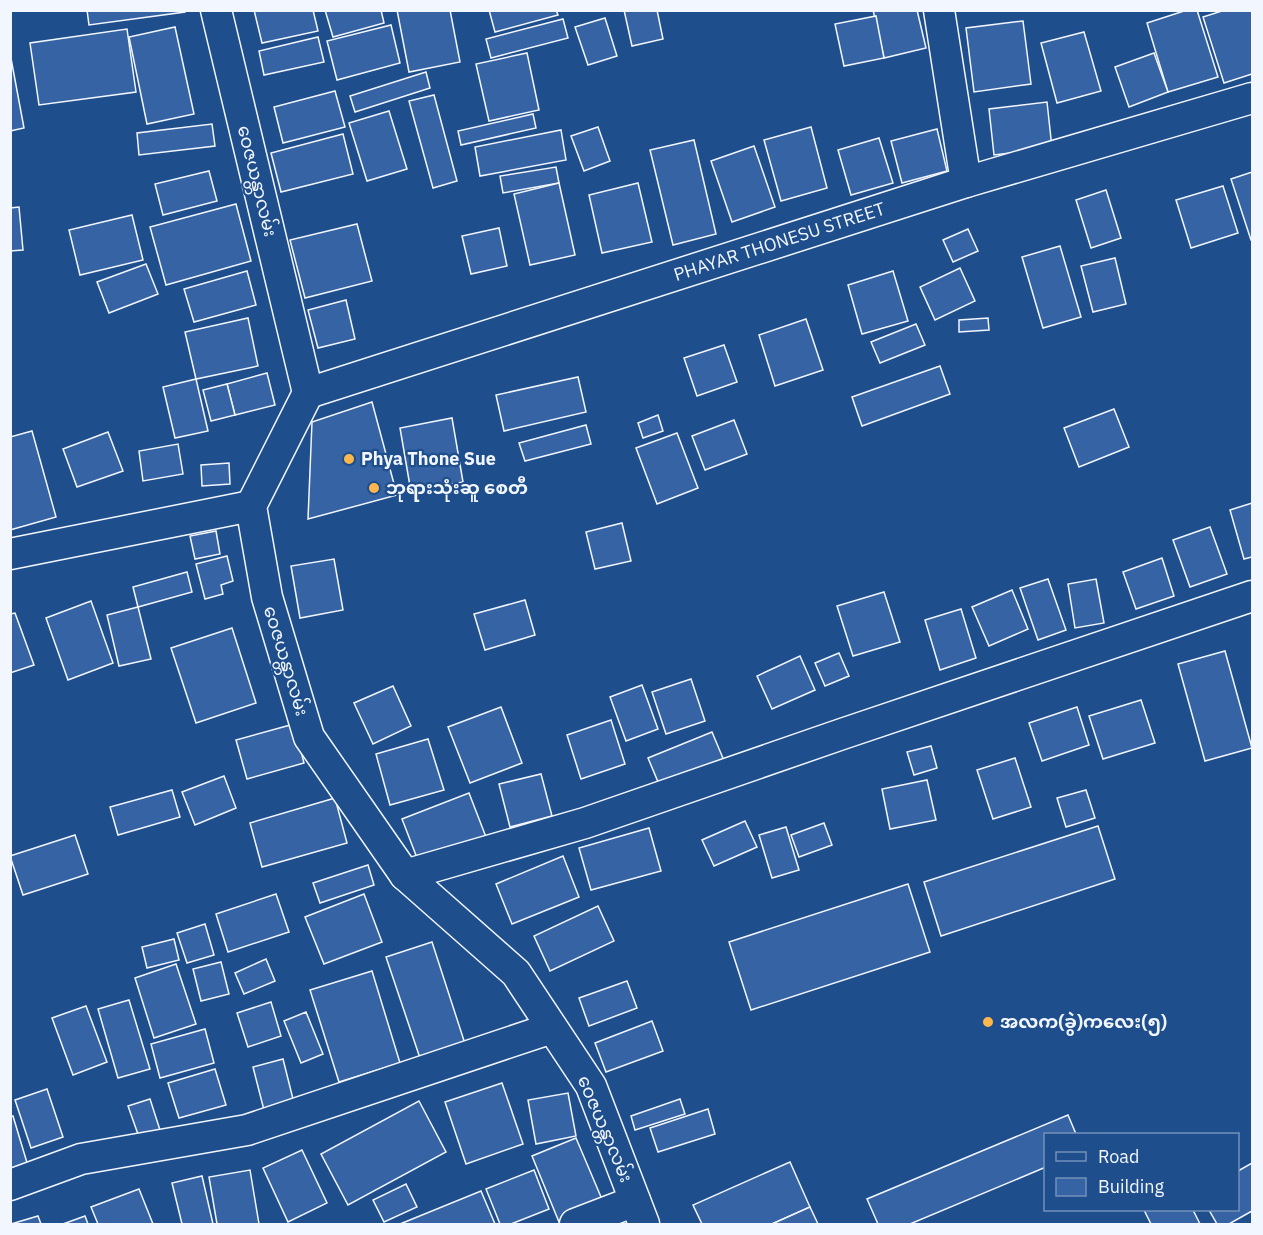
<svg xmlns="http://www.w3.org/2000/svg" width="1263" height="1235" font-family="'IBM Plex Sans','Noto Sans Myanmar',sans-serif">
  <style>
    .building { fill: #3563a3; stroke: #f2f6ff; stroke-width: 1.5 }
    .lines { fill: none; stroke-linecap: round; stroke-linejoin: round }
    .minor-casing { stroke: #f2f6ff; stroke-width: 33 }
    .minor { stroke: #1f4e8c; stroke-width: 30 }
    .poi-dot { fill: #ffb74d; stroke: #1f4e8c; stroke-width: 2 }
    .labels { text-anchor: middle; stroke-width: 4.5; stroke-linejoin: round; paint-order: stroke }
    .street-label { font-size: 18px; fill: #f2f6ff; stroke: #1f4e8c }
    .poi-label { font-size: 18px; font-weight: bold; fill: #f2f6ff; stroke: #1f4e8c; text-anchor: start }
  </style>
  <rect width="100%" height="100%" fill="#1f4e8c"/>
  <g class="building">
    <path d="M87,10H185V12L89,25Z"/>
    <path d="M254,10H313L318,31L262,43Z"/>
    <path d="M325,10H381L384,23L333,37Z"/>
    <path d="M397,10H450L460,62L409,72Z"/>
    <path d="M489,10H556L558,15L495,32Z"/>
    <path d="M624,10H657L663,39L632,46Z"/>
    <path d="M873,10H917L926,48L884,58Z"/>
    <path d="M1187,10H1197L1218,77L1168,92L1147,23Z"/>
    <path d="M1225,10H1252V74L1224,83L1203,17Z"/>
    <path d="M876,16L884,58L844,66L835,24Z"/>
    <path d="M605,18L617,56L588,65L575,27Z"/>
    <path d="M563,19L568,38L491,58L486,39Z"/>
    <path d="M1023,21L1031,84L974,92L966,28Z"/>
    <path d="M391,25L400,63L337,80L327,41Z"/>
    <path d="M175,27L194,114L147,124L129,37Z"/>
    <path d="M127,29L136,92L39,105L30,43Z"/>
    <path d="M1084,32L1101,91L1057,103L1041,43Z"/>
    <path d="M318,37L324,62L264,75L259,51Z"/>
    <path d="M10,53L24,128L10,131Z"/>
    <path d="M527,53L539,110L489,121L476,64Z"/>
    <path d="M1154,53L1168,92L1129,107L1115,67Z"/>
    <path d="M426,72L430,88L355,112L350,96Z"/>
    <path d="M335,91L345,127L283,143L274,107Z"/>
    <path d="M434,95L457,181L433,188L409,101Z"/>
    <path d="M1047,102L1052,148L994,155L989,109Z"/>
    <path d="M389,111L407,169L367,181L349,123Z"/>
    <path d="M533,114L536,128L461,145L458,131Z"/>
    <path d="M212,124L215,146L139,155L137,133Z"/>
    <path d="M598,127L610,161L584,171L571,136Z"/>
    <path d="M811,127L827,188L781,201L764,140Z"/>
    <path d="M937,129L947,171L902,183L891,141Z"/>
    <path d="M561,130L566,160L480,176L475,147Z"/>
    <path d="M343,134L353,174L281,192L271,153Z"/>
    <path d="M879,138L893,183L851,195L838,150Z"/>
    <path d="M694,140L716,234L673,245L650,150Z"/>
    <path d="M754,146L775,207L732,222L711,161Z"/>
    <path d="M556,167L559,183L503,193L500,176Z"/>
    <path d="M209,171L217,201L163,215L155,184Z"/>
    <path d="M1252,172V240H1251L1231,179Z"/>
    <path d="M559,183L575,255L530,265L514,194Z"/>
    <path d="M638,183L652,242L602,253L589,195Z"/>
    <path d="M1223,186L1238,233L1191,248L1176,200Z"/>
    <path d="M1106,190L1121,238L1091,248L1076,200Z"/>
    <path d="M236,204L251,261L166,285L150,227Z"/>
    <path d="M19,207L23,250L10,251V208Z"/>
    <path d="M132,215L143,260L80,275L69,230Z"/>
    <path d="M357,224L372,281L305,298L290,240Z"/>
    <path d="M499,228L507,266L471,274L462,236Z"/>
    <path d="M968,229L978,251L953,262L943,240Z"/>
    <path d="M1060,246L1081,317L1043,328L1022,257Z"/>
    <path d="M1115,258L1126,304L1093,312L1081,266Z"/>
    <path d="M146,264L158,294L109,313L97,282Z"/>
    <path d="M960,268L975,301L935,320L920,287Z"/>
    <path d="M247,271L256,305L194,322L184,289Z"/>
    <path d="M893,271L908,321L862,334L848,285Z"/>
    <path d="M346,300L355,339L318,348L308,310Z"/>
    <path d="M248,318L258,366L196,379L185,332Z"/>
    <path d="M988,318L989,330L959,332V320Z"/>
    <path d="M806,319L823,370L775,386L759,335Z"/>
    <path d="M916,324L925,345L880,363L871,342Z"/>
    <path d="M724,345L737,382L697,396L684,358Z"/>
    <path d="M940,366L950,394L862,426L852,397Z"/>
    <path d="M267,373L275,405L235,415L227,384Z"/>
    <path d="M578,377L586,412L504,431L496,395Z"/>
    <path d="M196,379L208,431L175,438L163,387Z"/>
    <path d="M227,384L235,415L211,421L203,390Z"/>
    <path d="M372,402L397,495L308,519L312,422Z"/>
    <path d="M1114,409L1129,447L1079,467L1064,428Z"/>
    <path d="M658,415L663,431L643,438L638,423Z"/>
    <path d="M452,418L463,482L411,492L400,428Z"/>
    <path d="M734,420L747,454L705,470L692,436Z"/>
    <path d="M586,425L591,444L525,461L519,443Z"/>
    <path d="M32,431L56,517L10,530V437Z"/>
    <path d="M108,432L123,471L77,487L63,449Z"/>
    <path d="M677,433L698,488L657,504L636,448Z"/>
    <path d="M178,444L183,474L143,481L139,451Z"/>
    <path d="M229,463L230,484L202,486L201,465Z"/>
    <path d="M1252,503V557L1244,559L1230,510Z"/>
    <path d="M622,523L631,561L595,569L586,532Z"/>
    <path d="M1210,527L1227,574L1190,587L1173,540Z"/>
    <path d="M216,531L220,554L195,559L190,536Z"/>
    <path d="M227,556L233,581L221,585L223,594L205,599L196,564Z"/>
    <path d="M1162,558L1174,596L1136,609L1123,572Z"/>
    <path d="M334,559L343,610L300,618L291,566Z"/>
    <path d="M187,572L192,592L138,607L133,587Z"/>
    <path d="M1048,579L1066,630L1038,640L1020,588Z"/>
    <path d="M1096,579L1104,623L1075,628L1068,584Z"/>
    <path d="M1012,590L1028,629L989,646L972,607Z"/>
    <path d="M884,592L900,642L853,656L837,606Z"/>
    <path d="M525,600L535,635L485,650L474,614Z"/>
    <path d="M91,601L113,663L68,680L46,618Z"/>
    <path d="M138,607L151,659L119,666L107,615Z"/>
    <path d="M961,609L976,658L940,670L925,620Z"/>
    <path d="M15,613L34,665L10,673V614Z"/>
    <path d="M232,628L256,703L196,723L171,648Z"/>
    <path d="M1225,651L1252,748L1205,761L1178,664Z"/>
    <path d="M839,653L849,676L825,686L815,663Z"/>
    <path d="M800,656L815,690L772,709L757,676Z"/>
    <path d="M691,679L705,721L666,734L652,692Z"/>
    <path d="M642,685L658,729L626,741L610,697Z"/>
    <path d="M393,686L411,726L373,744L354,703Z"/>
    <path d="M1141,700L1155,743L1103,759L1089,716Z"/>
    <path d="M501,707L522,763L470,783L448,727Z"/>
    <path d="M1077,707L1089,745L1042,761L1029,723Z"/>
    <path d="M611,720L625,764L581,779L567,735Z"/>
    <path d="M294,724L304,763L247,779L236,740Z"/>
    <path d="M712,732L725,763L661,789L648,758Z"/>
    <path d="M428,739L444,790L390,805L376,754Z"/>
    <path d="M931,746L937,768L914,775L907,752Z"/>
    <path d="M1015,758L1031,807L993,819L977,770Z"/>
    <path d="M541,774L552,816L510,827L499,784Z"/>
    <path d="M224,776L236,808L195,825L182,792Z"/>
    <path d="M927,780L936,820L890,829L882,789Z"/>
    <path d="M172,790L180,817L118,835L110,807Z"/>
    <path d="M1086,790L1095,818L1066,827L1057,798Z"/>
    <path d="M469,793L486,837L419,863L402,819Z"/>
    <path d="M335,798L347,843L262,867L250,823Z"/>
    <path d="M745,821L757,847L714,866L702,840Z"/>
    <path d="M824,823L832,845L799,857L791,835Z"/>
    <path d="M1098,826L1115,879L941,936L924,882Z"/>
    <path d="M786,827L799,870L772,878L759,835Z"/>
    <path d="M649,828L661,871L591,890L579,848Z"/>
    <path d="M75,835L88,874L23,895L10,856Z"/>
    <path d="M563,856L579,897L512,924L496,884Z"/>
    <path d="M368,865L374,885L320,903L313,883Z"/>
    <path d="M908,884L930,952L751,1010L729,942Z"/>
    <path d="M276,894L289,932L228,952L216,914Z"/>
    <path d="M364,894L382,942L324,964L305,917Z"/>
    <path d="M598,906L614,941L550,971L534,936Z"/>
    <path d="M205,924L214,955L187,963L177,933Z"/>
    <path d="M174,939L179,960L147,968L142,947Z"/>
    <path d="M432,942L468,1053L423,1067L386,957Z"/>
    <path d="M266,959L275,981L244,994L235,973Z"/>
    <path d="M221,962L229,994L201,1001L193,969Z"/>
    <path d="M176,964L196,1024L154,1038L135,978Z"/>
    <path d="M372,971L400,1063L339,1082L310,990Z"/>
    <path d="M627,981L637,1008L589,1026L579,998Z"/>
    <path d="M129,1000L150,1069L118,1078L98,1009Z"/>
    <path d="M271,1002L281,1036L248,1047L237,1013Z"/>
    <path d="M86,1006L107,1062L73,1075L52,1018Z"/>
    <path d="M306,1012L323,1054L301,1063L284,1021Z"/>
    <path d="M652,1021L663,1051L606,1072L595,1043Z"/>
    <path d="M205,1029L214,1063L160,1078L151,1044Z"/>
    <path d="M283,1059L295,1107L265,1114L253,1067Z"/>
    <path d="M215,1069L226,1105L179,1118L168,1083Z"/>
    <path d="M502,1083L523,1144L466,1164L445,1102Z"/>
    <path d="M47,1089L63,1137L31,1148L15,1100Z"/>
    <path d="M568,1093L576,1136L536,1144L528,1100Z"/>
    <path d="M150,1099L160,1130L139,1137L128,1106Z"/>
    <path d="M680,1099L685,1114L635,1130L631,1116Z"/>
    <path d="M419,1101L446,1152L348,1205L321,1154Z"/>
    <path d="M708,1109L715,1134L658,1152L650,1128Z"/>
    <path d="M1068,1115L1076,1134H1046V1167L910,1224H878L867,1199Z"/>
    <path d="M13,1116L28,1166L10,1171V1117Z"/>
    <path d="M576,1138L604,1204L559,1222L532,1156Z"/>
    <path d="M302,1150L327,1203L288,1222L263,1168Z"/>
    <path d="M790,1162L810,1207L772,1224H702L693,1205Z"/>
    <path d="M1252,1163V1211L1229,1224H1217L1209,1210H1238V1171Z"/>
    <path d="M250,1170L259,1224H217L209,1177Z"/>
    <path d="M534,1170L549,1209L511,1224H500L486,1189Z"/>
    <path d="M202,1176L213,1224H182L172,1183Z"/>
    <path d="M406,1184L417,1207L384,1222L373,1200Z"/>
    <path d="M139,1189L153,1224H98L91,1207Z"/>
    <path d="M481,1191L495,1224H400Z"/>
    <path d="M810,1207L818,1224H772Z"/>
    <path d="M1144,1210H1193L1200,1224H1151Z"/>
    <path d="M38,1216L41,1224H11Z"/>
    <path d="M85,1216L88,1224H63Z"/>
  </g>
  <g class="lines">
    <g class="minor-casing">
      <g id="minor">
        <path d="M216,10L308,393L251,506L267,597L309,737L405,875L516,973L591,1086L644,1224"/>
        <path d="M939,10L966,182"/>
        <path id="s1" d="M308,393L966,182L1252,98"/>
        <path d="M10,554L251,506"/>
        <path d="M405,875L585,823L842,734L1252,596"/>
        <path d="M10,1185L81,1159L247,1130L552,1028"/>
        <path d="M575,1224L635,1201"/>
      </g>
    </g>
    <use href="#minor" class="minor"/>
  </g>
  <g class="poi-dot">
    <circle cx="349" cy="459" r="6"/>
    <circle cx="374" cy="488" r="6"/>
    <circle cx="988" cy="1022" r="6"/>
  </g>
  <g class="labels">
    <g class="street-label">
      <text transform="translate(257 181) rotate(76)" y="6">ဝေဇယန္တာလမ်း</text>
      <text dy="6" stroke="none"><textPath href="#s1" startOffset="495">PHAYAR THONESU STREET</textPath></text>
      <text transform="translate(286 661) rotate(73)" y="6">ဝေဇယန္တာလမ်း</text>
      <text transform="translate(605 1129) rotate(67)" y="6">ဝေဇယန္တာလမ်း</text>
    </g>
    <g class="poi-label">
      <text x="361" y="465">Phya Thone Sue</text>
      <text x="386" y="494">ဘုရားသုံးဆူ စေတီ</text>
      <text x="1000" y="1028">အလက(ခွဲ)ကလေး(၅)</text>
    </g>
  </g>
  <rect width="1263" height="1235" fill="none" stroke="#f2f6ff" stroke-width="24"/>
  <rect x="1044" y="1133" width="195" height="78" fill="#1f4e8c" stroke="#7391ba" stroke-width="1.5"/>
  <rect x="1056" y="1152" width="30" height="9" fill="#1f4e8c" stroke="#7391ba" stroke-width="1.5"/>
  <text x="1098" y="1163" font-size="18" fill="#f2f6ff">Road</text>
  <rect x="1056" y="1178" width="30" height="18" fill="#3563a3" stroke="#7391ba" stroke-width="1.5"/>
  <text x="1098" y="1193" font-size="18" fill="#f2f6ff">Building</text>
</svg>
